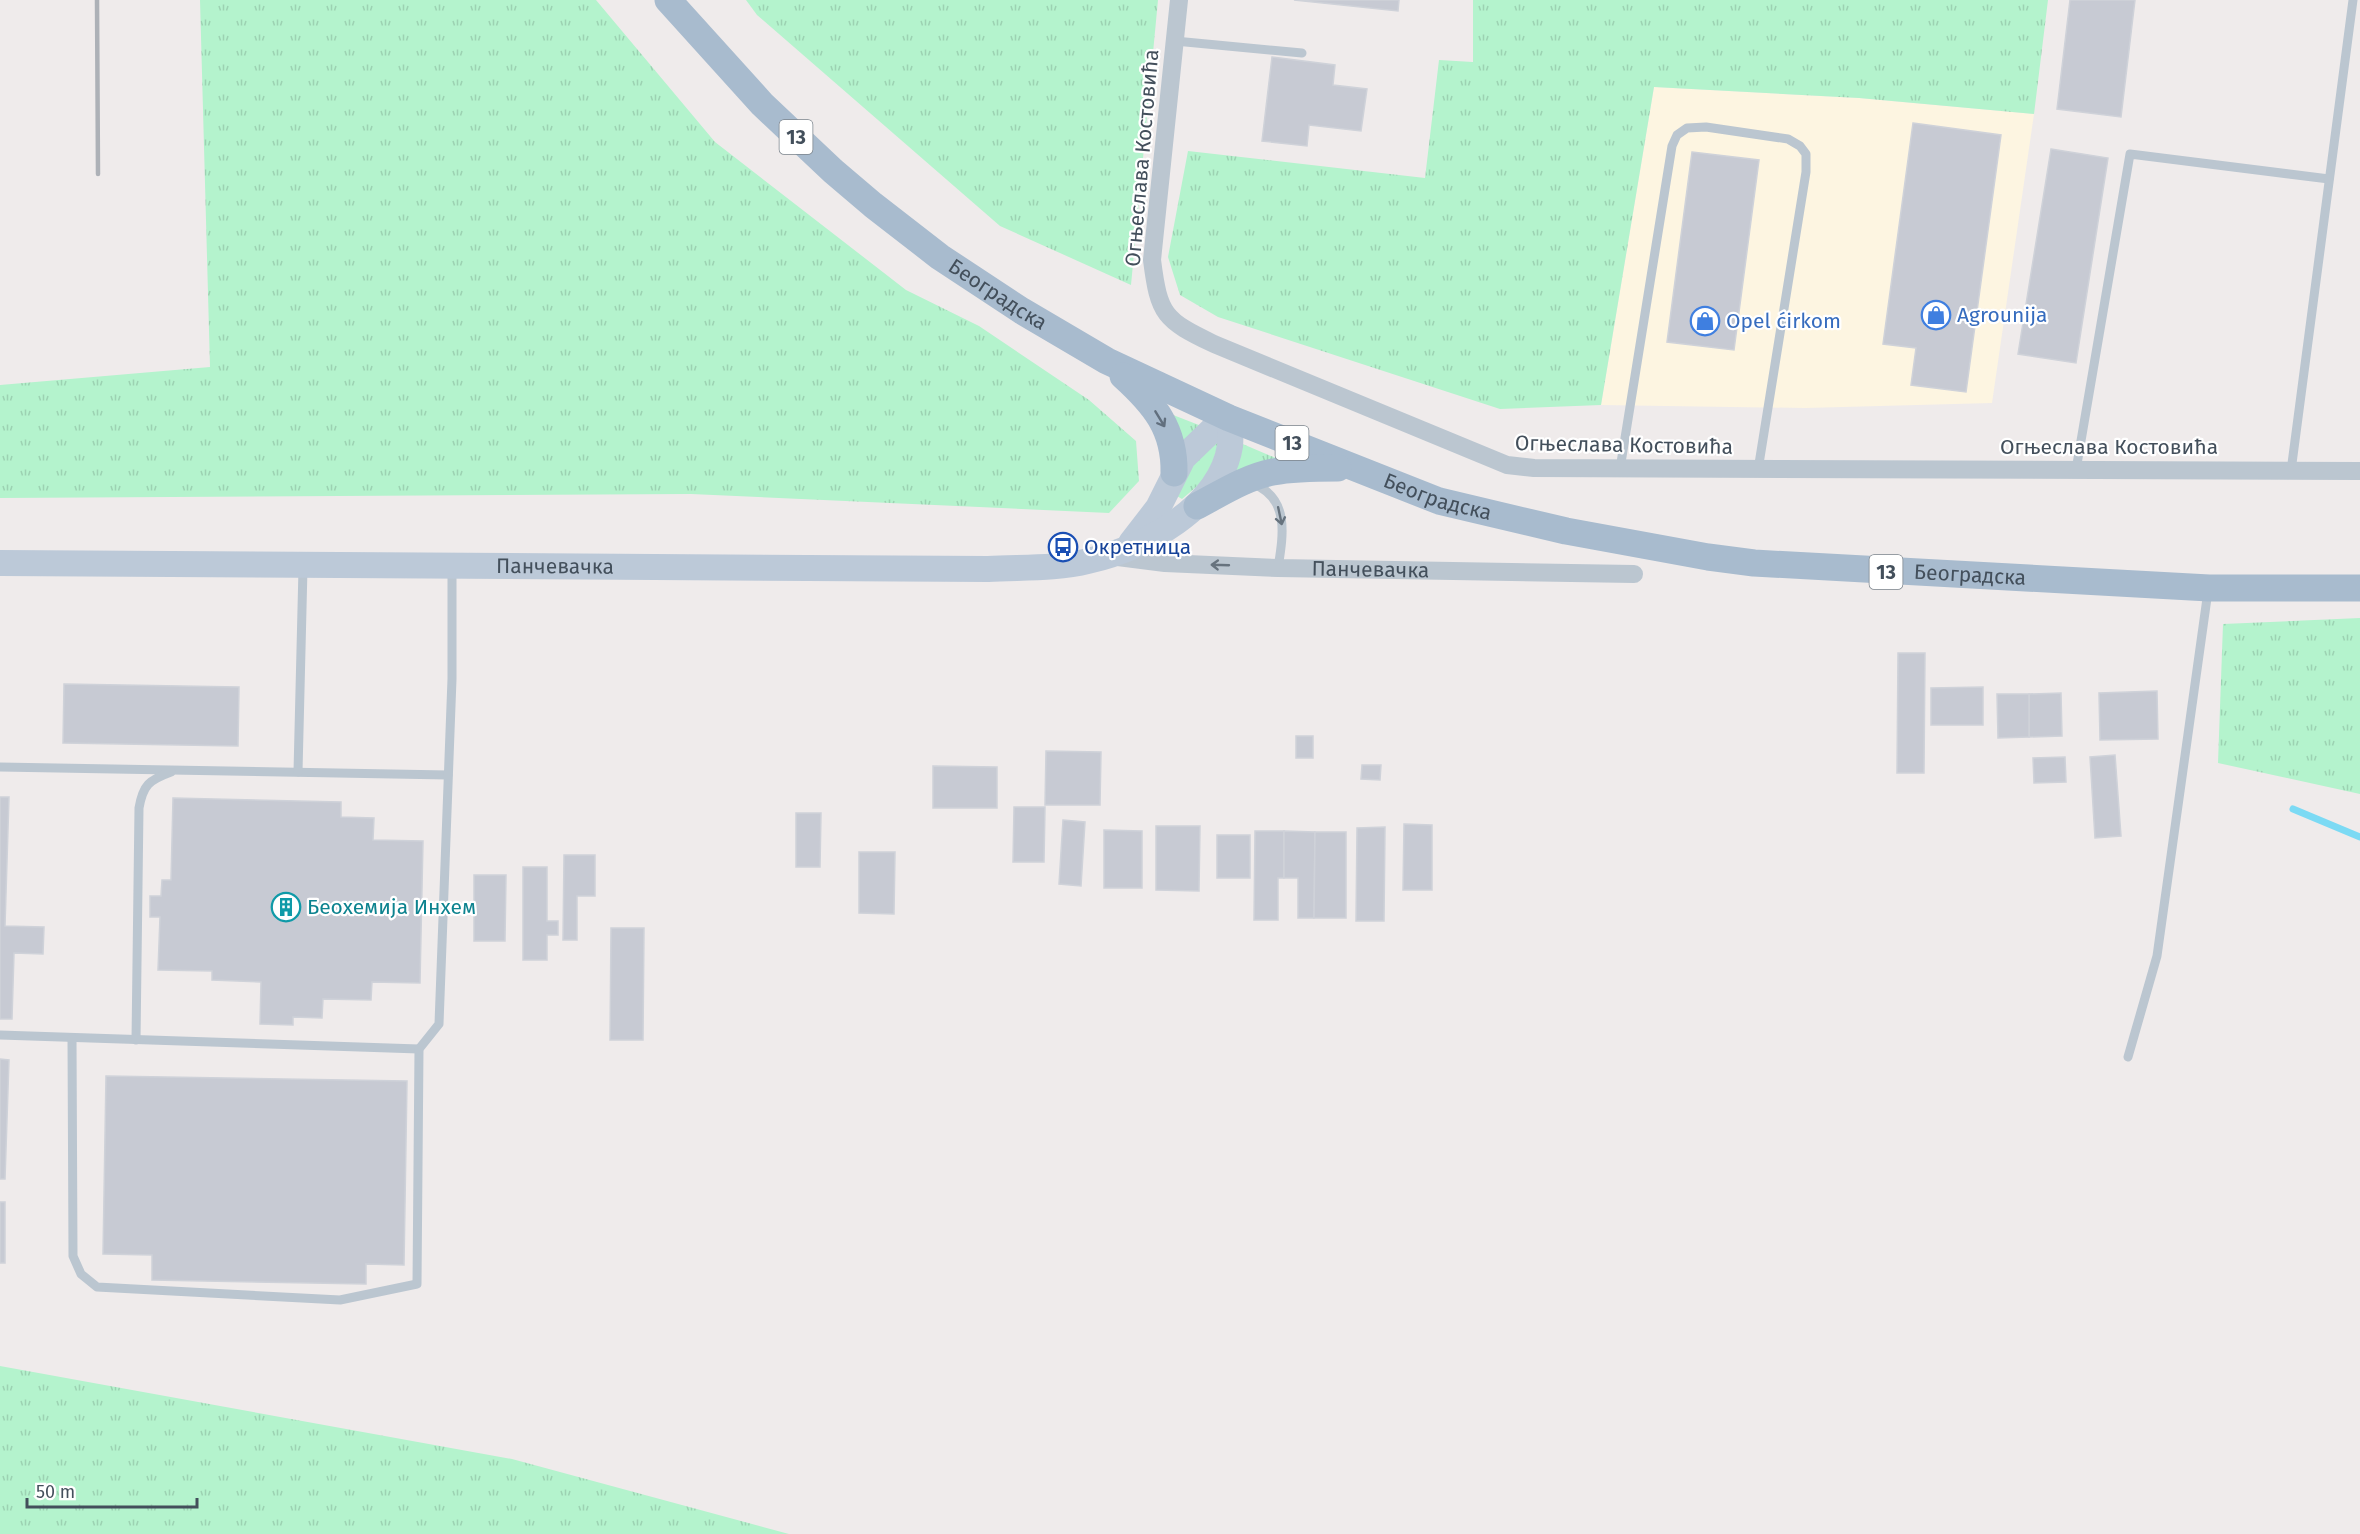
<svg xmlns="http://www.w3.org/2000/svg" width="2360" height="1534" font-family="'Fira Sans',sans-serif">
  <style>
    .commercial { fill: #fdf5e1 }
    .grass { fill: url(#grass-tufts) }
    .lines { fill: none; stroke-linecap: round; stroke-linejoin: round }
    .stream { stroke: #7cdaf4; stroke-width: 7 }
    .building { fill: #c7cad3; stroke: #cfd2d9; stroke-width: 1.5 }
    .lane { stroke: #bbc6d0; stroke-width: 9 }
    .street { stroke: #bbc6d0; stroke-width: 18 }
    .secondary { stroke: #bcc9d8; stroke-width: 26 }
    .primary { stroke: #a8bbce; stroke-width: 27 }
    .rail { stroke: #adb1b7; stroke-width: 4.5 }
    .oneway { stroke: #616f7e }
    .oneway2 { stroke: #67737e }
    .labels { text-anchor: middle; stroke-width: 4.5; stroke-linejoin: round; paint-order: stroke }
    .shield { fill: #fff; stroke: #7b848c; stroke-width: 1.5 }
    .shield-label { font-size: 20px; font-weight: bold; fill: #434f5b }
    .street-label { font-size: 21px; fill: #434f5b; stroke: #fff }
    .shop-label { font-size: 21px; fill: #366cbe; stroke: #fff; text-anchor: start }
    .transit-label { font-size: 21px; fill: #164399; stroke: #fff; text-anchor: start }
    .culture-label { font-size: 21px; fill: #0d838f; stroke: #fff; text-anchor: start }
  </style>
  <defs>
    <pattern id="grass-tufts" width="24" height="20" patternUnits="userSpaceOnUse" patternTransform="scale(1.5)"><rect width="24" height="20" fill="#b4f3cd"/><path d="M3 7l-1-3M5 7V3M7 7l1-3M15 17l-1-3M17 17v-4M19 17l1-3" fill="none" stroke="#9cd2b2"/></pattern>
  </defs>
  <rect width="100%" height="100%" fill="#efebeb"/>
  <path class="commercial" d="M1654,87L1859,98L2034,114L1992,403L1805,408L1601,405Z"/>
  <g class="grass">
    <path d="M200,0H596L715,142L906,290L979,326L1089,400L1136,441L1139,481L1109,513L691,494L0,498V385L210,367Z"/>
    <path d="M746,0H1158L1131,285L1000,226L757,15Z"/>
    <path d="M1473,0H2048L2034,114L1859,98L1654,87L1601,405L1500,409L1218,317L1180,295L1168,257L1188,151L1425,178L1439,60L1473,62Z"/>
    <path d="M1168,413L1204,427L1183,445Z"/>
    <path d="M1220,440L1207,478L1182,499L1175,495L1186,471Z"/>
    <path d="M1238,442L1285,462L1232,474Z"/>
    <path d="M2360,618V794L2218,763L2223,624Z"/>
    <path d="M0,1366L512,1459L789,1534H0Z"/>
  </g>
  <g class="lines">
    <path class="stream" d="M2293,809L2360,837"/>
  </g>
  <g class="building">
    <path d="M1294,0H1399L1398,11Z"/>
    <path d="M2070,0H2135L2121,117L2057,109Z"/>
    <path d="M1272,57L1335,65L1333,85L1367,89L1361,131L1309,125L1307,146L1262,141Z"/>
    <path d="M1913,123L2001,135L1966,392L1911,385L1916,348L1883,344Z"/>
    <path d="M2051,149L2108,158L2076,363L2018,354Z"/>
    <path d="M1692,152L1759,160L1734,350L1667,342Z"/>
    <path d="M1898,653H1925L1924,773H1897Z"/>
    <path d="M64,684L239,687L238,746L63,743Z"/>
    <path d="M1983,687V725H1931V688Z"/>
    <path d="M2157,691L2158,739L2100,740L2099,693Z"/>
    <path d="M2061,693L2062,736L2029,737V694Z"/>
    <path d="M1997,694H2029V737L1998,738Z"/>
    <rect x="1296" y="736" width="17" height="22"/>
    <path d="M1046,751L1101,752L1100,805H1045Z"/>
    <path d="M2115,755L2121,836L2095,838L2090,757Z"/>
    <path d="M2065,757L2066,782L2034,783L2033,758Z"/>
    <path d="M1362,765H1381L1380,780L1361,779Z"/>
    <path d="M933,766L997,767V808H933Z"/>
    <path d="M0,797H9L5,926L44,927L43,954L14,953L12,1019H0Z"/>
    <path d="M173,798L341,802V817L374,818L373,840L423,841L420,983L372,982L371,1000L323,999L322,1018L293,1017V1025L260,1024L261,982L212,980V971L158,970L160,917H150V896H161L162,880H171Z"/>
    <path d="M1014,807H1045L1044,862H1013Z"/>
    <path d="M796,813H821L820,867H796Z"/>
    <path d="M1063,820L1085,822L1081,886L1059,884Z"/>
    <path d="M1404,824L1432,825V890H1403Z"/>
    <path d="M1156,826H1200L1199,891L1156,890Z"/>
    <path d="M1385,827L1384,921H1356L1357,828Z"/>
    <path d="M1104,830L1142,831V888H1104Z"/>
    <path d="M1255,831H1284V878H1278V920H1254Z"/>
    <path d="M1284,831L1315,832L1314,918H1298V878H1284Z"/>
    <path d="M1315,832H1346V918H1314Z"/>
    <rect x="1217" y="835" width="33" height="43"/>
    <path d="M859,852H895L894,914L859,913Z"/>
    <path d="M564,855H595V896H577V940H563Z"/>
    <path d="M523,867H547V921H558V935H547V960H523Z"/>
    <path d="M474,875H506L505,941H474Z"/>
    <path d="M611,928H644L643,1040H610Z"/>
    <path d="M0,1059L9,1060L5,1179H0Z"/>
    <path d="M106,1076L407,1081L404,1265L366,1264V1284L152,1280V1255L103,1254Z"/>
    <rect x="0" y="1202" width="5" height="61"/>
  </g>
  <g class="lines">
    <g class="lane">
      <path d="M1175,41L1302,53"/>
      <path d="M1620,469L1672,146L1677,135L1687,128L1706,127L1788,139L1800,146L1806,154V172L1758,470"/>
      <path d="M2076,470L2130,154L2329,179"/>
      <path d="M2291,471L2353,0"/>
      <path d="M1254,484C1290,499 1283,536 1278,568"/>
      <path d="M0,767L448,775"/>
      <path d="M298,772L303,568"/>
      <path d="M0,1035L419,1049"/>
      <path d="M72,1038L73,1256L81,1274L97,1287L340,1300L417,1284L419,1049L439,1024L452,679V569"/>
      <path d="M136,1040L139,808C143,785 149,780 171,772"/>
      <path d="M2128,1057L2157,956L2208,591"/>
    </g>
    <g class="street">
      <path d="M1179,0L1152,260C1159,315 1164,320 1214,344L1507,465L1534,468L2360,471"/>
      <path id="s1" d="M1110,556L1165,563L1278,568L1634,574"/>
    </g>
    <g class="secondary">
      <path d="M1131,543L1158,508L1183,458L1211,431L1229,418"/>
      <path id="s2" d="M0,563L988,569C1021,567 1056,569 1088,561C1144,548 1220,508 1230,446C1231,437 1230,427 1229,418"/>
    </g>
    <g class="primary">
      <path id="s3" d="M668,0L762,104L833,171L873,205L940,257L1022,311L1107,361L1229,418L1439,501L1566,531L1708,557L1754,563L2209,588H2360"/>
      <path d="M1123,376C1154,404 1175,429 1174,473"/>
      <path d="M1197,506C1220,494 1246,477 1273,472C1294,468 1316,468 1338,468"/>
    </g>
    <path class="rail" d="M97,0L98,174"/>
  </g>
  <defs><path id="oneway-shaft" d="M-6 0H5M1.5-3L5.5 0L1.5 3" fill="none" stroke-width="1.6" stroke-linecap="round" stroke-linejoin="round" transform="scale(1.5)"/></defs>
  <use class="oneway" href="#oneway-shaft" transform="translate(1160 419) rotate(59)"/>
  <g class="oneway2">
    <use href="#oneway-shaft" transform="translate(1280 516) rotate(78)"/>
    <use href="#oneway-shaft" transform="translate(1220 565) rotate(-178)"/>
  </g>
  <defs>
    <g id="shop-ring" transform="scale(1.5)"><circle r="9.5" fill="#fff" stroke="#3f7fe0" stroke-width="1.5"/><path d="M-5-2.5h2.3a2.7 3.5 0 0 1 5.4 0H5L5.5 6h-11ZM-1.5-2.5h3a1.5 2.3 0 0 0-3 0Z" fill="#3f7fe0"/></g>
    <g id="bus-ring" transform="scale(1.5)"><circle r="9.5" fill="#fff" stroke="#1a4fb4" stroke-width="1.5"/><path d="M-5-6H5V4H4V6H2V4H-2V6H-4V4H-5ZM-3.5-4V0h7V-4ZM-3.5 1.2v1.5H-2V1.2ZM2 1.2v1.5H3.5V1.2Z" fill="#1a4fb4"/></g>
    <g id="building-ring" transform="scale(1.5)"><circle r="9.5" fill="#fff" stroke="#0f9aa8" stroke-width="1.5"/><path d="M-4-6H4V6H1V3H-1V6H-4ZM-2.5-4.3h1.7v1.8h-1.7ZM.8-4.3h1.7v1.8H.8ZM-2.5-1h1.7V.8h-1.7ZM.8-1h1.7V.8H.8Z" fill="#0f9aa8"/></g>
  </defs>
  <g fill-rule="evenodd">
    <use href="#shop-ring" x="1936" y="315"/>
    <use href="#shop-ring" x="1705" y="321"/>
    <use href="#bus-ring" x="1063" y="547"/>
    <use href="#building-ring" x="286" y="907"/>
  </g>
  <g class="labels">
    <g class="shield">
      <rect x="779.5" y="120" width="33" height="34" rx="4.5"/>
      <rect x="1275.5" y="426" width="33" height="34" rx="4.5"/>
      <rect x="1869.5" y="555" width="33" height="34" rx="4.5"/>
    </g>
    <g class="shield-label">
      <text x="796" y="144">13</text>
      <text x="1292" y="450">13</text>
      <text x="1886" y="579">13</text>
    </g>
    <g class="street-label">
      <text transform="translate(1142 158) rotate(-85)" y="7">Огњеслава Костовића</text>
      <text dy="7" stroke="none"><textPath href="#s3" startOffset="444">Београдска</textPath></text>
      <text transform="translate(1624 445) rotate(1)" y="7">Огњеслава Костовића</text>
      <text x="2109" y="454">Огњеслава Костовића</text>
      <text dy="7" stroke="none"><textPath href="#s3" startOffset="930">Београдска</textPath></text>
      <text dy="7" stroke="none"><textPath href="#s2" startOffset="555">Панчевачка</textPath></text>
      <text dy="7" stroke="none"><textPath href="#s1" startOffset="261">Панчевачка</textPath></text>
      <text dy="7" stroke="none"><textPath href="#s3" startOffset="1470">Београдска</textPath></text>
    </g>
    <g class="shop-label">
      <text x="1957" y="322">Agrounija</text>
      <text x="1726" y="328">Opel ćirkom</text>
    </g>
    <g class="transit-label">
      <text x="1084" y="554">Окретница</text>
    </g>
    <g class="culture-label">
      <text x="307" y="914">Беохемија Инхем</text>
    </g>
  </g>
  <path d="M27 1498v9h170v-9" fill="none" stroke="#434f5b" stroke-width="3"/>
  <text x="36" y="1498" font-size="18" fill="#434f5b" stroke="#ffffff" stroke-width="4.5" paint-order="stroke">50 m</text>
</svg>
